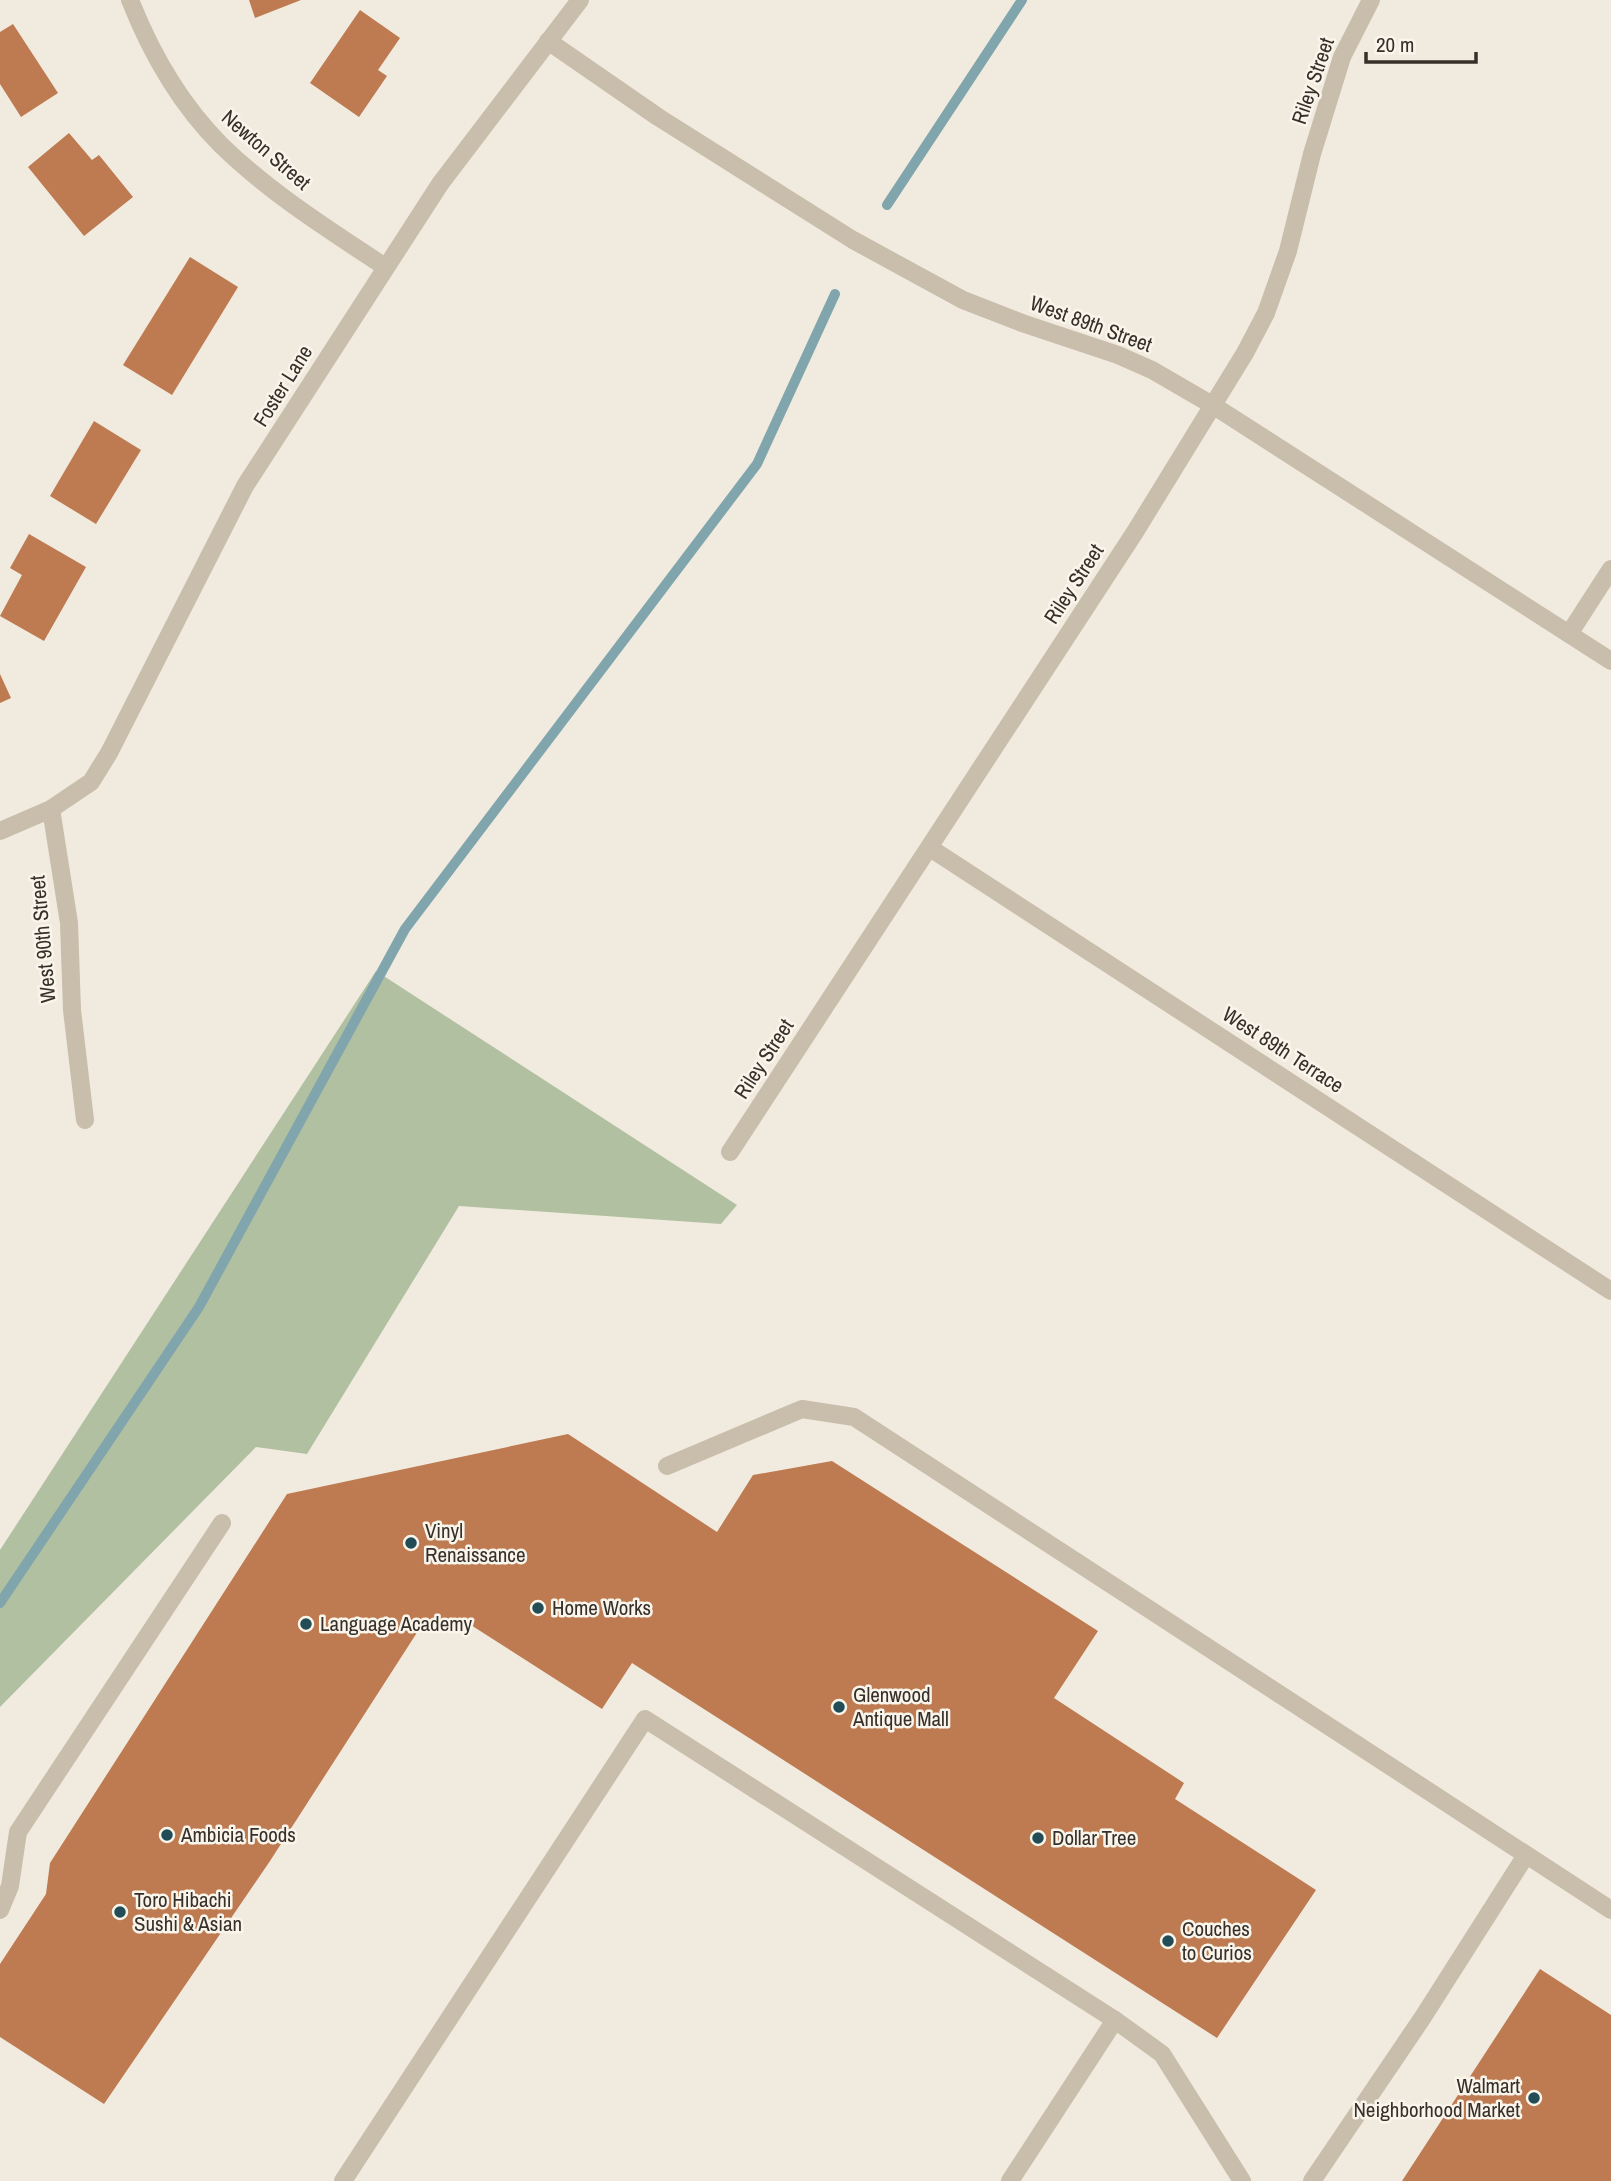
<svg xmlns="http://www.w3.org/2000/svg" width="1611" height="2181" font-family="'Archivo Narrow',sans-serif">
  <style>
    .green { fill: #b1c0a0 }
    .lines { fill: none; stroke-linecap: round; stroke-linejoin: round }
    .stream { stroke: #80a5ad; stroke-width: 10 }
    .building { fill: #be7a50 }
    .minor { stroke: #c9bdab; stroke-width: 18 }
    .poi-dot { fill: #224c56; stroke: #f9f5eb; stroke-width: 2.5 }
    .labels { text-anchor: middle; stroke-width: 5; stroke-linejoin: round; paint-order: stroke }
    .street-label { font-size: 21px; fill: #37302a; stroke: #f9f5eb }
    .poi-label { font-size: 21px; fill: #37302a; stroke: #f9f5eb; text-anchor: start }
  </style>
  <rect width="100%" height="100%" fill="#f1ebdf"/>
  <path class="green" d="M376,971L737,1205L721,1224L459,1206L307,1454L256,1447L0,1707V1550Z"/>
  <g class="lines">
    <g class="stream">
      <path d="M887,205L1022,0"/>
      <path d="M0,1603L199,1307L405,929L757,464L835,294"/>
    </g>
  </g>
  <g class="building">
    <path d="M249,0H301L255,18Z"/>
    <path d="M360,10L400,38L378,70L387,76L359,117L310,83Z"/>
    <path d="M13,24L58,93L21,117L0,84V32Z"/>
    <path d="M69,133L92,160L99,155L133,197L84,236L28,167Z"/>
    <path d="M190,257L238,287L172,395L123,365Z"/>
    <path d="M94,421L141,450L96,524L50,496Z"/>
    <path d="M29,534L86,567L44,641L0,616L22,575L10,568Z"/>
    <path d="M0,674L11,698L0,703Z"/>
    <path d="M568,1434L717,1532L753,1475L832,1461L1098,1631L1054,1698L1184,1783L1175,1799L1316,1890L1217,2038L632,1663L602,1709L463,1620L418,1631L270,1861L104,2104L0,2037V1964L46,1894L50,1863L287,1494Z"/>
    <path d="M1540,1969L1611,2015V2181H1402Z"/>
  </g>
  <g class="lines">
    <g class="minor">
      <path d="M130,0C151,53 180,104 221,145C270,193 328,229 385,267"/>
      <path d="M548,41L658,117L853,240L963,300L1022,323L1118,355L1152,370L1214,406L1611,661"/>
      <path d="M1569,634L1611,569"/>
      <path d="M51,809L69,923L72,1010L85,1120"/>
      <path d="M0,831L51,809L91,782L109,753L245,486L440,184L580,0"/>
      <path d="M930,848L1611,1291"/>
      <path d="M730,1152L1135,532L1245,353L1266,313L1288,251L1312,154L1342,57L1371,0"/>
      <path d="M667,1466L802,1409L854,1417L1611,1910"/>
      <path d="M0,1910L10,1886L18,1832L222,1523"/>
      <path d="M343,2181L645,1719L1115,2020L1162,2054L1242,2181"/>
      <path d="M1010,2181L1115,2020"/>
      <path d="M1312,2181L1423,2017L1526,1855"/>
    </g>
  </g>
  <g class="poi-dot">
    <circle cx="411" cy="1543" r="7"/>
    <circle cx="538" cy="1608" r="7"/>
    <circle cx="306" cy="1624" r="7"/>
    <circle cx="839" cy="1707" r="7"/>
    <circle cx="167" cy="1835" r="7"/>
    <circle cx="1038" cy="1838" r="7"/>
    <circle cx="120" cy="1912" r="7"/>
    <circle cx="1168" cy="1941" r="7"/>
    <circle cx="1534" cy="2098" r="7"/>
  </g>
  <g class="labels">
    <g class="street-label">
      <text transform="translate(1313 81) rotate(-71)" y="7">Riley Street</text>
      <text transform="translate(266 150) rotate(41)" y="7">Newton Street</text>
      <text transform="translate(1091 324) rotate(20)" y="7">West 89th Street</text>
      <text transform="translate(283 386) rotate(-58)" y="7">Foster Lane</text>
      <text transform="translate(1074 584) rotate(-57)" y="7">Riley Street</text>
      <text transform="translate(43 939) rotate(-95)" y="7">West 90th Street</text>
      <text transform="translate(1283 1050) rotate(33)" y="7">West 89th Terrace</text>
      <text transform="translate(764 1059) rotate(-57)" y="7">Riley Street</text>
    </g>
    <g class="poi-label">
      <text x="425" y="1538">Vinyl<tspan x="425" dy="24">Renaissance</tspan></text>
      <text x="552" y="1615">Home Works</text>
      <text x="320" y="1631">Language Academy</text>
      <text x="853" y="1702">Glenwood<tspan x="853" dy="24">Antique Mall</tspan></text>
      <text x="181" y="1842">Ambicia Foods</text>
      <text x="1052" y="1845">Dollar Tree</text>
      <text x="134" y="1907">Toro Hibachi<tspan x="134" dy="24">Sushi &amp; Asian</tspan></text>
      <text x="1182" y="1936">Couches<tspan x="1182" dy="24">to Curios</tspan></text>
      <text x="1520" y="2093" text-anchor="end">Walmart<tspan x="1520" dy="24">Neighborhood Market</tspan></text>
    </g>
  </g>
  <path d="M1366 52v10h110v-10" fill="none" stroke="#37302a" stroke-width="3.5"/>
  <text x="1376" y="52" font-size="21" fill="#37302a" stroke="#f9f5eb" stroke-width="5" paint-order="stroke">20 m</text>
</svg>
